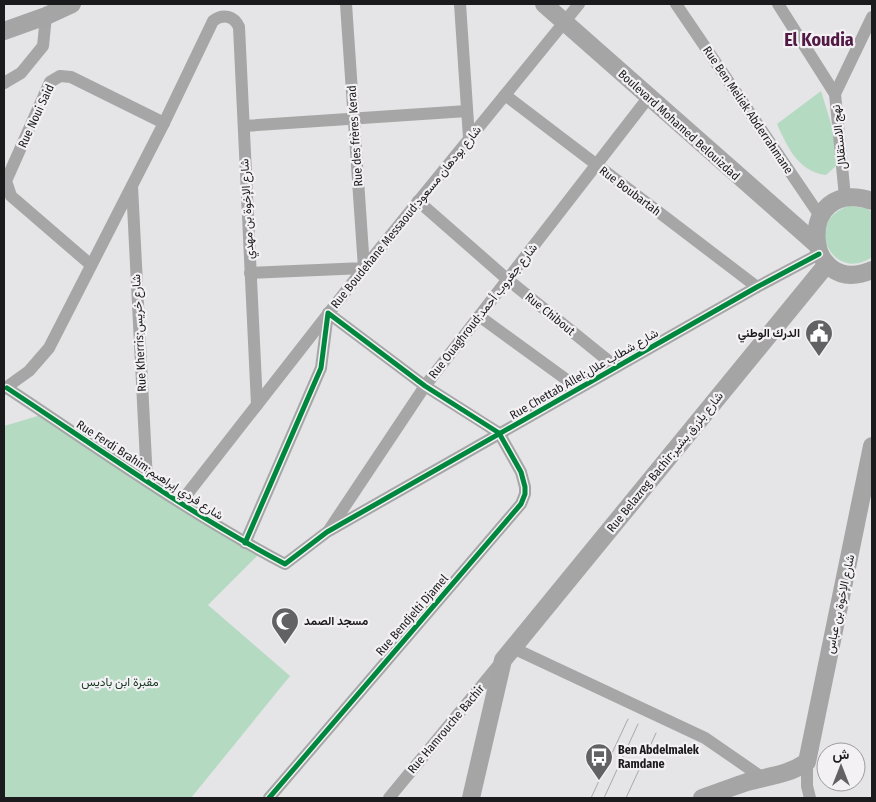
<svg xmlns="http://www.w3.org/2000/svg" width="876" height="802" font-family="'Fira Sans Condensed',Vazirmatn,sans-serif">
  <style>
    .green { fill: #b4dbc2 }
    .lines { fill: none; stroke-linecap: round; stroke-linejoin: round }
    .street { stroke: #a6a6a6; stroke-width: 12 }
    .secondary { stroke: #a5a5a5; stroke-width: 18 }
    .tram { stroke: #aaa8aa; stroke-width: 1 }
    .cycleway-casing { stroke: #f3f1f4; stroke-width: 8 }
    .cycleway { stroke: #00873e; stroke-width: 5 }
    .labels { text-anchor: middle; stroke-width: 4.5; stroke-linejoin: round; paint-order: stroke }
    .street-label { font-size: 12px; fill: #1b1a1c; stroke: #f3f1f4 }
    .poi-label { font-size: 12px; font-weight: bold; fill: #1b1a1c; stroke: #f3f1f4; text-anchor: start }
    .park-label { font-size: 12px; fill: #153a23; stroke: #f3f1f4 }
    .district-label { font-size: 18px; font-weight: bold; fill: #511944; stroke: #f3f1f4 }
  </style>
  <rect width="100%" height="100%" fill="#e5e4e6"/>
  <g class="green">
    <path d="M821,91L833,130L836,166L826,175C798,172 787,146 777,124Z"/>
    <path d="M849,206L866,208L872,212V257C833,284 801,221 849,206Z"/>
    <path d="M41,415L258,555L208,605L290,676L191,798H4V426Z"/>
  </g>
  <g class="lines">
    <g class="street">
      <path d="M460,4L469,138"/>
      <path d="M676,4L820,216"/>
      <path d="M778,4L835,94L845,197"/>
      <path d="M4,83L21,73L43,46L46,16"/>
      <path d="M835,94L872,17"/>
      <path d="M505,95L757,287"/>
      <path d="M244,126L467,111"/>
      <path d="M132,186L147,481"/>
      <path d="M418,201L507,279L616,367"/>
      <path d="M91,265L11,196L6,181L50,82L60,76L71,77L164,123"/>
      <path d="M250,273L364,268L346,4"/>
      <path d="M479,316L578,388"/>
      <path d="M7,388C98,448 188,513 285,564L327,532L757,287L819,254"/>
      <path d="M4,389L29,371L49,348L164,123L213,21C223,13 234,16 239,27L257,405"/>
      <path d="M181,502L364,268L579,4"/>
      <path d="M329,530L425,386L648,98"/>
      <path d="M245,543L321,368L328,313L425,386L499,433L521,472L525,487V494L521,504L269,798"/>
      <path d="M513,648L705,738L763,778"/>
      <path d="M807,762V786L810,798"/>
      <path d="M389,798L501,662"/>
    </g>
    <g class="secondary">
      <path d="M544,4L816,244"/>
      <path d="M4,31L46,16L72,4"/>
      <path d="M872,201C794,175 802,300 872,270"/>
      <path d="M471,798L503,660L827,264"/>
      <path d="M702,798C717,793 732,787 747,782C769,776 788,775 807,762L872,446"/>
    </g>
    <g class="tram">
      <path d="M591,798L628,719"/>
      <path d="M604,798L638,724"/>
      <path d="M626,798L656,733"/>
    </g>
    <g class="cycleway-casing">
      <g id="cycleway">
        <path d="M7,388C98,448 188,513 285,564L327,532L757,287L819,254"/>
        <path d="M245,543L321,368L328,313L425,386L499,433L521,472L525,487V494L521,504L269,798"/>
      </g>
    </g>
    <use href="#cycleway" class="cycleway"/>
  </g>
  <defs>
    <g id="civic-pin" transform="scale(1.4375)"><path d="M0 17L-7.5 6A9.5 9.5 0 1 1 7.5 6Z" fill="#626163" stroke="#f3f1f4"/><path d="M-.6-6.5H3V-4.5H.6V-3L4-1V1h2V6H-6V1h2V-1L-.6-3ZM-1.2 2.5V6h2.4V2.5Z" fill="#fff"/></g>
    <g id="mosque-pin" transform="scale(1.4375)"><path d="M0 17L-7.5 6A9.5 9.5 0 1 1 7.5 6Z" fill="#626163" stroke="#f3f1f4"/><path d="M3.5-4.9A6 6 0 1 0 3.5 4.9A5 5 0 1 1 3.5-4.9Z" fill="#fff"/></g>
    <g id="bus-pin" transform="scale(1.4375)"><path d="M0 17L-7.5 6A9.5 9.5 0 1 1 7.5 6Z" fill="#626163" stroke="#f3f1f4"/><path d="M-5-6H5V4H4V6H2V4H-2V6H-4V4H-5ZM-3.5-4V0h7V-4ZM-3.5 1.2v1.5H-2V1.2ZM2 1.2v1.5H3.5V1.2Z" fill="#fff"/></g>
  </defs>
  <g fill-rule="evenodd">
    <use href="#civic-pin" x="819" y="333"/>
    <use href="#mosque-pin" x="285" y="621"/>
    <use href="#bus-pin" x="599" y="757"/>
  </g>
  <g class="labels">
    <g class="street-label">
      <text transform="translate(748 110) rotate(56)" y="4">Rue Ben Meliek Abderrahmane</text>
      <text transform="translate(36 116) rotate(-65)" y="4">Rue Noui Said</text>
      <text transform="translate(679 125) rotate(42)" y="4">Boulevard Mohamed Belouizdad</text>
      <text transform="translate(355 136) rotate(-94)" y="4">Rue des frères Kerad</text>
      <text transform="translate(839 137) rotate(-96)" y="4">نهج الاستقلال</text>
      <text transform="translate(630 191) rotate(37)" y="4">Rue Boubartah</text>
      <text transform="translate(247 209) rotate(-93)" y="4">شارع الإخوة بن مهدي</text>
      <text transform="translate(406 217) rotate(-51)" y="4">Rue Boudehane Messaoud;شارع بودهان مسعود</text>
      <text transform="translate(483 311) rotate(-52)" y="4">Rue Ouaghroud;شارع جغروب أحمد</text>
      <text transform="translate(550 314) rotate(39)" y="4">Rue Chibout</text>
      <text transform="translate(139 333) rotate(-93)" y="4">Rue Kherris;شارع خريس</text>
      <text transform="translate(584 374) rotate(-30)" y="4">Rue Chettab Allel;شارع شطاب علال</text>
      <text transform="translate(665 462) rotate(-51)" y="4">Rue Belazreg Bachir;شارع بلزرق بشير</text>
      <text transform="translate(150 470) rotate(33)" y="4">Rue Ferdi Brahim;شارع فردي إبراهيم</text>
      <text transform="translate(840 604) rotate(-78)" y="4">شارع الإخوة بن عباس</text>
      <text transform="translate(412 615) rotate(-49)" y="4">Rue Bendjelti Djamel</text>
      <text transform="translate(446 729) rotate(-50)" y="4">Rue Hamrouche Bachir</text>
    </g>
    <g class="poi-label">
      <text x="800" y="337" text-anchor="end">الدرك الوطني</text>
      <text x="304" y="625">مسجد الصمد</text>
      <text x="618" y="754">Ben Abdelmalek<tspan x="618" dy="14">Ramdane</tspan></text>
    </g>
    <g class="park-label">
      <text x="120" y="686">مقبرة ابن باديس</text>
    </g>
    <g class="district-label">
      <text x="819" y="46">El Koudia</text>
    </g>
  </g>
  <rect width="876" height="802" fill="none" stroke="#1b1a1c" stroke-width="10"/>
  <g transform="translate(841 767)"><circle r="24" fill="#f3f1f4" stroke="#9d9b9e"/>
  <path d="M0-4L9 19L0 12L-9 19Z" fill="#626163"/>
  <text y="-8" font-size="14" font-weight="bold" text-anchor="middle" fill="#1b1a1c">ش</text>
  </g>
</svg>
